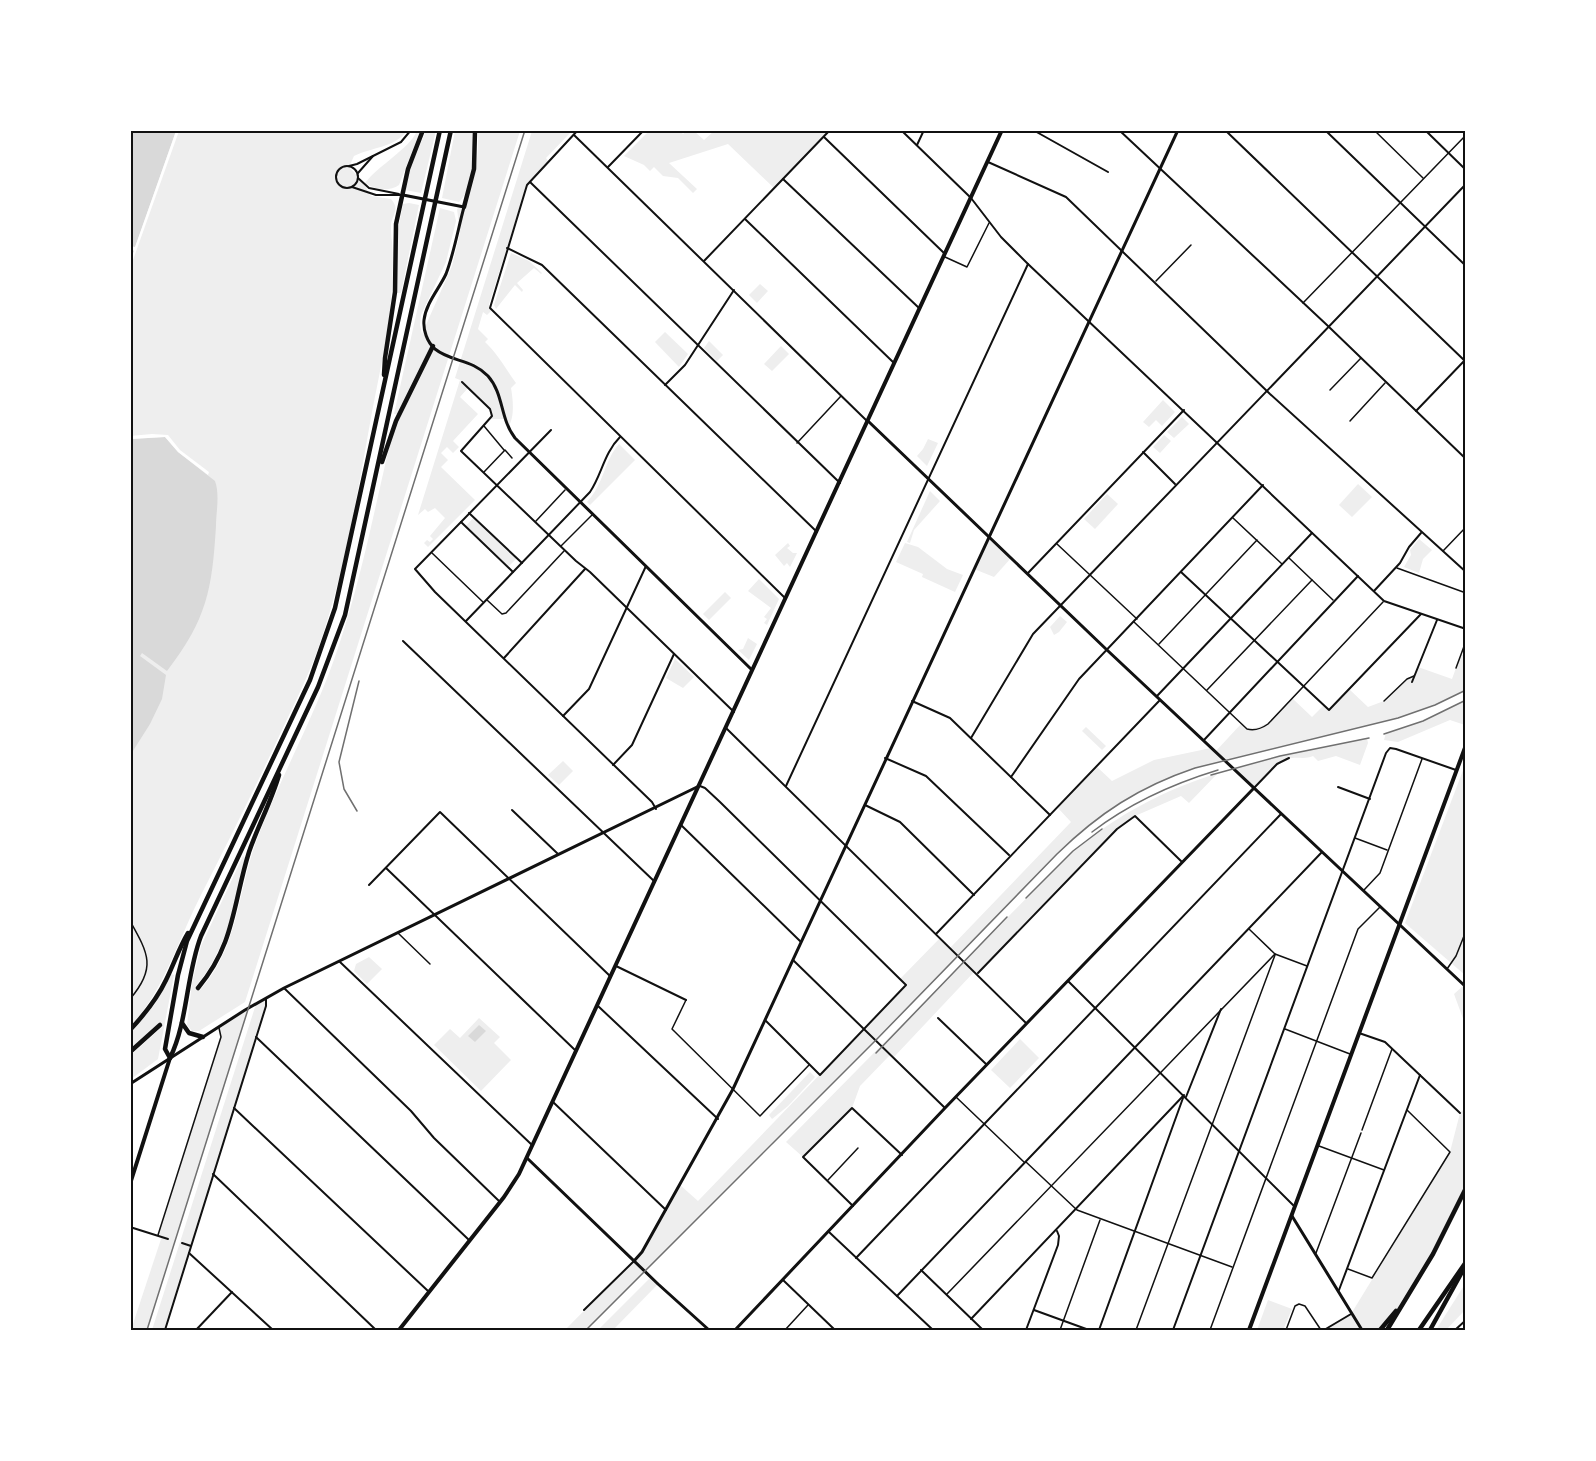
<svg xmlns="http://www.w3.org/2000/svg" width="1596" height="1461" font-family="Arial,sans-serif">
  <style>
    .green { fill: #eee }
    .water { fill: #d9d9d9 }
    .pier { fill: #fff }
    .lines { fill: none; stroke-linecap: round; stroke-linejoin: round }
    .service { stroke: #111; stroke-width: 1.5 }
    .minor { stroke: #111; stroke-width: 2 }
    .tertiary { stroke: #111; stroke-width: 3 }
    .primary { stroke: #111; stroke-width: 4 }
    .motorway { stroke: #111; stroke-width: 4.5 }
    .rail { stroke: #707070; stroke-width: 1.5 }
    .neatline { fill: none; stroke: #111; stroke-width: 2 }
  </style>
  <rect width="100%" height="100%" fill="#fff"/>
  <g class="green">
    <path d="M163,131H407C394,148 372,147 354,156L349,167L361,180L371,196L391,199C400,209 393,214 391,224C391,230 391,236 392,242C396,300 383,356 372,412C358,490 345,571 319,646C307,680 290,712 275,745C251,796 226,846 201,895C178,940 165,988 131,1026V211Z"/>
    <path d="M417,131H420L399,185C389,192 376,190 365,183C379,165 409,149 417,131Z"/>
    <path d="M426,131H436L421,193L405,190L411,166Z"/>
    <path d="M455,131H472C473,152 476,185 459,202L442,198Z"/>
    <path d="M478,131H520L245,1002L199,1031H192L187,1025L192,983L201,946L243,856L246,858C235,904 227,949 196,986L200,990C239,946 237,894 256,842C281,775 317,713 339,645C364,570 378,491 397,414H394L440,208L454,212L456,221L446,262L421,315L420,325L422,334L452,266L460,233L457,209L467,204C475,179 479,157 478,131Z"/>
    <path d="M532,131H572L546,158L548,161L527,185L489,304L491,311L487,315L483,312L478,329L488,339L485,342C498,354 505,368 516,383L511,388C513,399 515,418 508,427L504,419H491L490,409L468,388L460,397L478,414L453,441L459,447L453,453L447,447L441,453L448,460L441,467L475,500L428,547L424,543L427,540L430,542L433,539L430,536L445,518L435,508L428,512L425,509L418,515L460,380L455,378Z"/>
    <path d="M649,131H680L683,134L687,131H694L704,140L714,131H830L774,188L728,144L669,163L697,189L693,193L678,178L663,176L654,167L650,171L644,165L624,156Z"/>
    <path d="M409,203L419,205L401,293H397V235L403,204Z"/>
    <path d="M511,253L529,261L542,273L541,274L534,268L517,283L523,290L522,292L515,285L496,309L494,305Z"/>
    <path d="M760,284L768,291L757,303L749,295Z"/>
    <path d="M665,332L688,354L679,367L655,342Z"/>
    <path d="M709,341L723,355L717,361L704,348Z"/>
    <path d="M781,346L789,354L772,371L764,364Z"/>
    <path d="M1163,400L1175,412L1162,426L1156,420L1149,427L1143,422Z"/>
    <path d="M1182,417L1189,424L1174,438L1167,432Z"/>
    <path d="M1164,435L1171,441L1160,453L1153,447Z"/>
    <path d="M928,439L938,443L927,466L917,456L923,449Z"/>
    <path d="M619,444L635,460L590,505L587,502C604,484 604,461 619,444Z"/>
    <path d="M1358,484L1372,497L1352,517L1339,505Z"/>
    <path d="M930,491L940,501L914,530L910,543L907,542Z"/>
    <path d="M1107,494L1118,504L1095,529L1084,519Z"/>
    <path d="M474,517L517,558L508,567L465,527Z"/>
    <path d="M989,537L1011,558L994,577L974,569Z"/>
    <path d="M1419,539L1432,550L1423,559L1419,573L1404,567L1411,555L1410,550Z"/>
    <path d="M788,543L790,546L787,548L793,553H797L790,567L787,563L784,566L775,555Z"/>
    <path d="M905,543L918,547L947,569L963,575L955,592L922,577L923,574L896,562Z"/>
    <path d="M759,579L779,599L767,625L764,623L767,619L764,617L771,608L748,591Z"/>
    <path d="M725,592L731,598L709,620L703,614Z"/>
    <path d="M1060,616L1067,622L1059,632L1054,635L1050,627Z"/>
    <path d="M748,638L757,644L749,660L738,650L743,649Z"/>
    <path d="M1461,654L1465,656V690L1435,705L1398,718L1195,768C1139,787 1099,813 1057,854L877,1039L586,1330H565L642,1252L680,1185L698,1201L906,985L900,979L940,938L950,948L1071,822L1057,807L1096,766L1112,781L1154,760L1211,748L1215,752L1241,724L1247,729C1269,728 1278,714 1292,698L1312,717L1324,705L1329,710L1349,689L1368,707L1384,701L1407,679L1414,676L1418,667L1452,679Z"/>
    <path d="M675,659L694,677L683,688L666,678Z"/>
    <path d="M1465,700V725L1450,720L1398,742L1384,740L1386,733L1423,721Z"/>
    <path d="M1086,727L1106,746L1102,750L1082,731Z"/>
    <path d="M1367,738L1368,743L1360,765L1336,756L1318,761L1313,756C1304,760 1297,756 1288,759C1274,763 1264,778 1254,788L1233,769L1280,756Z"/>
    <path d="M563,761L573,771L559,785L548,775Z"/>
    <path d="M1465,765V975L1405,923Z"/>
    <path d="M1218,773L1189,803L1181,796L1135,816L1117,829L977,974L974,972L894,1057L891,1054L860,1086L852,1108L803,1157L786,1142L1073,851C1119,814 1162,791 1218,773Z"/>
    <path d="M369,957L382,969L367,984L354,971L356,964Z"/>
    <path d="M171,974L174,975L158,1059L131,1079V1055L162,1027L159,1024L131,1049V1033L155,1004Z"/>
    <path d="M1464,985L1465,987V1024L1454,994Z"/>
    <path d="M266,998V1006L165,1330H152L256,1004Z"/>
    <path d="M249,1008L147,1330H131L162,1236L158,1235L220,1037L219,1027Z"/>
    <path d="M479,1018L500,1037L494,1043L511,1060L481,1091L434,1045L450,1029L460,1038Z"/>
    <path d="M1020,1039L1039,1058L1010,1088L991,1070Z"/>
    <path d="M810,1072L815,1077L788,1106L772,1119L769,1115Z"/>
    <path d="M1465,1108V1188L1409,1295L1380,1330H1324L1351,1314L1450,1152L1460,1113Z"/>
    <path d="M651,1277L658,1284L613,1330H598Z"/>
    <path d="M1465,1284V1310L1446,1330H1436Z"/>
    <path d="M1268,1300L1292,1309L1283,1330H1257Z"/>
  </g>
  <g class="water">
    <path d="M131,131H176L131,259Z"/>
    <path d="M165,437L178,452L215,481C220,495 216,512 216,526C212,590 207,619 167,671L142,653L140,656L166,675L162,699L150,724L131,754V439Z"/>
    <path d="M479,1025L486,1031L475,1042L468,1036Z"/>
  </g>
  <g class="pier">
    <path d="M176,131H179L133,260L130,262L134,251L131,249V246L135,247Z"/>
    <path d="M152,434L168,435L180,450L209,472L208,475L178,452L165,437L131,439L130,436Z"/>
  </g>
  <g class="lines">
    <g class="service">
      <path d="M1374,130L1423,178"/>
      <path d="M945,257L967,267L989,223"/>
      <path d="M1156,281L1191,245"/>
      <path d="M1303,303L1466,135"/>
      <path d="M1330,390L1361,358"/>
      <path d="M1350,421L1385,383"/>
      <path d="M484,426L504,450"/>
      <path d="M797,443L841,396"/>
      <path d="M484,472L505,450L512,458"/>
      <path d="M1233,518L1282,564"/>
      <path d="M536,521L565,490"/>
      <path d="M1057,544L1137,619"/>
      <path d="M561,546L592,515"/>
      <path d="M1443,551L1466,527"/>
      <path d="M432,553L483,602"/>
      <path d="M1289,558L1333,600"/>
      <path d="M1397,568L1466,593"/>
      <path d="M487,600L502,614L506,613L564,551"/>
      <path d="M1134,622L1247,729C1255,731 1261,729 1268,724L1383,602"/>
      <path d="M1159,644L1257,540"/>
      <path d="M1456,668L1466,641"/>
      <path d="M1207,690L1312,580"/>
      <path d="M1384,701L1407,679L1414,676"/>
      <path d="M1355,838L1387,850"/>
      <path d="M1364,890L1380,873L1422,759"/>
      <path d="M130,921C148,953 157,968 130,999"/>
      <path d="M1249,929L1275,954L1307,966"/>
      <path d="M398,933L430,964"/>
      <path d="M1447,969L1456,956L1466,931"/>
      <path d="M686,1000L672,1029L760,1116L809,1065"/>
      <path d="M1285,1029L1350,1054"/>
      <path d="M956,1097L1024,1162"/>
      <path d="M1362,1130L1392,1049"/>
      <path d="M1319,1146L1384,1170"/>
      <path d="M1026,1162L1077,1210L1232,1267"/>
      <path d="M828,1180L858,1148"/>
      <path d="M158,1235L221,1037L219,1028"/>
      <path d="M1316,1253L1361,1133"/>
      <path d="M1348,1269L1372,1278L1450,1152L1407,1110"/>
      <path d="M947,1294L1275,954"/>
      <path d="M785,1330L808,1305"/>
      <path d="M1060,1330L1100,1220"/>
      <path d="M1136,1330L1275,955"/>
      <path d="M1210,1330L1358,929L1380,907"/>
      <path d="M1286,1330L1295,1306L1299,1304L1305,1306L1321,1330"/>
    </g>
    <g class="minor">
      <path d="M578,130L527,185L490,308L784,597"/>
      <path d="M901,130L971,198L1001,237L1028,264L1384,601L1466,629"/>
      <path d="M1033,130L1108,172"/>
      <path d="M1119,130L1328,326L1466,459"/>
      <path d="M1225,130L1466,362"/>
      <path d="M1325,130L1466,266"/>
      <path d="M1425,130L1466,170"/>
      <path d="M574,135L866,420"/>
      <path d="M824,137L945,254"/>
      <path d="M917,145L924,130"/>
      <path d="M988,162L1066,197L1270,394L1466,572"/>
      <circle cx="347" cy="177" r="11"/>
      <path d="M349,166L357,164L401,142L411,130"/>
      <path d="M608,167L644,130"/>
      <path d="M358,173L373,156"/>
      <path d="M358,178L369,188L399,194"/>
      <path d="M783,179L919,308"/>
      <path d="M530,182L840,483"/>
      <path d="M352,187L376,195H401"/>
      <path d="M745,219L894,363"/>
      <path d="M507,248L542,265L817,532"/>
      <path d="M704,261L830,130"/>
      <path d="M462,382L490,409L492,416L461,451L576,561L590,572L734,712"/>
      <path d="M665,385L685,365L734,290"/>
      <path d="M1416,411L1466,359"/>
      <path d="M551,430L415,569L435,592L652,802L656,809"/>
      <path d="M1143,452L1175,484"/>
      <path d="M469,513L522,563"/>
      <path d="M461,522L513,572"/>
      <path d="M1181,572L1329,710L1421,614"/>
      <path d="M1028,573L1184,410"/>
      <path d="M1374,591L1400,563L1409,547L1421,533"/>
      <path d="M466,621L590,492C602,474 604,453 620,437"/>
      <path d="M403,641L655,882"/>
      <path d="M504,658L585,569"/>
      <path d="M1412,682L1437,620"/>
      <path d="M1157,696L1312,533"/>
      <path d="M912,701L950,718L1050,815"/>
      <path d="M563,716L589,689L646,566"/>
      <path d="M726,728L1026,1023"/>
      <path d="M971,738L1033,634L1466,184"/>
      <path d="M1204,740L1358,576"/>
      <path d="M885,758L926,776L1009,855"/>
      <path d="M613,765L632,745L674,654"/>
      <path d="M1011,777L1079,679L1263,485"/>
      <path d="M700,786L705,788L720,802L906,985L820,1075L766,1021"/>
      <path d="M786,786L1028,264"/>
      <path d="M1338,787L1370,799"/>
      <path d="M1254,788L1277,764L1289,758"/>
      <path d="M865,805L900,822L974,895"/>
      <path d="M512,810L558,854"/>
      <path d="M681,825L801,942"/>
      <path d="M386,868L576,1051"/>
      <path d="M369,885L440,812L611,977"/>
      <path d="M936,934L1160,700"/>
      <path d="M793,960L945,1108"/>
      <path d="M340,962L532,1145"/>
      <path d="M616,966L686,1000"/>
      <path d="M978,973L1117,829L1135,816L1182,862"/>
      <path d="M1068,981L1293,1205"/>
      <path d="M284,988L411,1111L434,1138L499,1201"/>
      <path d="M598,1006L718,1119"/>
      <path d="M938,1018L986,1064"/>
      <path d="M1359,1033L1385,1042L1460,1113"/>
      <path d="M256,1037L469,1240"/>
      <path d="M1186,1097L1221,1009"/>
      <path d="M553,1102L666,1210"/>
      <path d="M234,1108L428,1291"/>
      <path d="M213,1174L376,1330"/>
      <path d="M853,1206L803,1157L852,1108L902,1155"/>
      <path d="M130,1227L168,1239"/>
      <path d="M829,1232L933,1330"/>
      <path d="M182,1243L191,1246"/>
      <path d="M189,1253L273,1330"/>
      <path d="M856,1258L1281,814"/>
      <path d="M921,1270L983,1330"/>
      <path d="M783,1280L835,1330"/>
      <path d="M1339,1290L1420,1075"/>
      <path d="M897,1296L1322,852"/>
      <path d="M584,1310L634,1261"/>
      <path d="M1034,1310L1089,1330"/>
      <path d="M971,1319L1184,1095"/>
      <path d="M165,1330L266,1006V998"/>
      <path d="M196,1330L232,1292"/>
      <path d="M1026,1330L1058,1245L1059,1236L1057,1231"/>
      <path d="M1099,1330L1183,1098"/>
      <path d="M1173,1330L1386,753L1390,748L1396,749L1456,770"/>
      <path d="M1324,1330L1351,1314"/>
      <path d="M1455,1330L1466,1320"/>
    </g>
    <g class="tertiary">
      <path d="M403,195L464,207C458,229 454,253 446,274C439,289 426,303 424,320C423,330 427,342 435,349C451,362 472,359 488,376C504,394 500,419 515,438L752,670"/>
      <path d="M868,421L1107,650L1466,987"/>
      <path d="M130,1084L245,1010L284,988L697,787"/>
      <path d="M527,1158L658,1284L709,1330"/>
      <path d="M1292,1216L1362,1330"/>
      <path d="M634,1261L642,1252L733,1089L1178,130"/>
      <path d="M735,1330L945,1108L1254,788"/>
    </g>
    <g class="primary">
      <path d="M130,1184L170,1058"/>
      <path d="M399,1330L504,1197L519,1174L1002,130"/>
      <path d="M1249,1330L1466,745"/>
    </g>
    <g class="motorway">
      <path d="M464,207L474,169L475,130"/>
      <path d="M384,375L385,358L395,292L396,224L408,169L423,130"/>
      <path d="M382,462L396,421L433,346"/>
      <path d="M198,988C235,944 233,903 249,852C258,826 271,802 279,775"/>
      <path d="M182,1023L189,1033L203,1037"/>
      <path d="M130,1030C144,1015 157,999 166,980C174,964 179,948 188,933"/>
      <path d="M130,1052L160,1025"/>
      <path d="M170,1058C188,1021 186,975 201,936L318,687L345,615L451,130"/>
      <path d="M170,1058L165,1049L178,975L187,941L310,680L335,608L440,130"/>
      <path d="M1380,1330L1396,1311"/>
      <path d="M1387,1330L1433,1254L1466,1188"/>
      <path d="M1419,1330L1466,1262"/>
      <path d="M1430,1330L1462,1272"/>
    </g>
    <g class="rail">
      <path d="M1384,734L1423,721L1466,700"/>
      <path d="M1211,775L1280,756L1369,738"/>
      <path d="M357,811L344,789L339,762L359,681"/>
      <path d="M1092,832C1130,803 1172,784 1218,770"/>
      <path d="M1026,898L1073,851L1102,829"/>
      <path d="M876,1053L1007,917"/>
      <path d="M147,1330L525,130"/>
      <path d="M586,1330L877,1039L1057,854C1099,813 1139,787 1195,768L1398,718L1435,705L1466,690"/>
    </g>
  </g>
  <rect width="1596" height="1461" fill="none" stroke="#ffffff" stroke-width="264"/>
  <rect x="132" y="132" width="1332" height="1197" class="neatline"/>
</svg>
